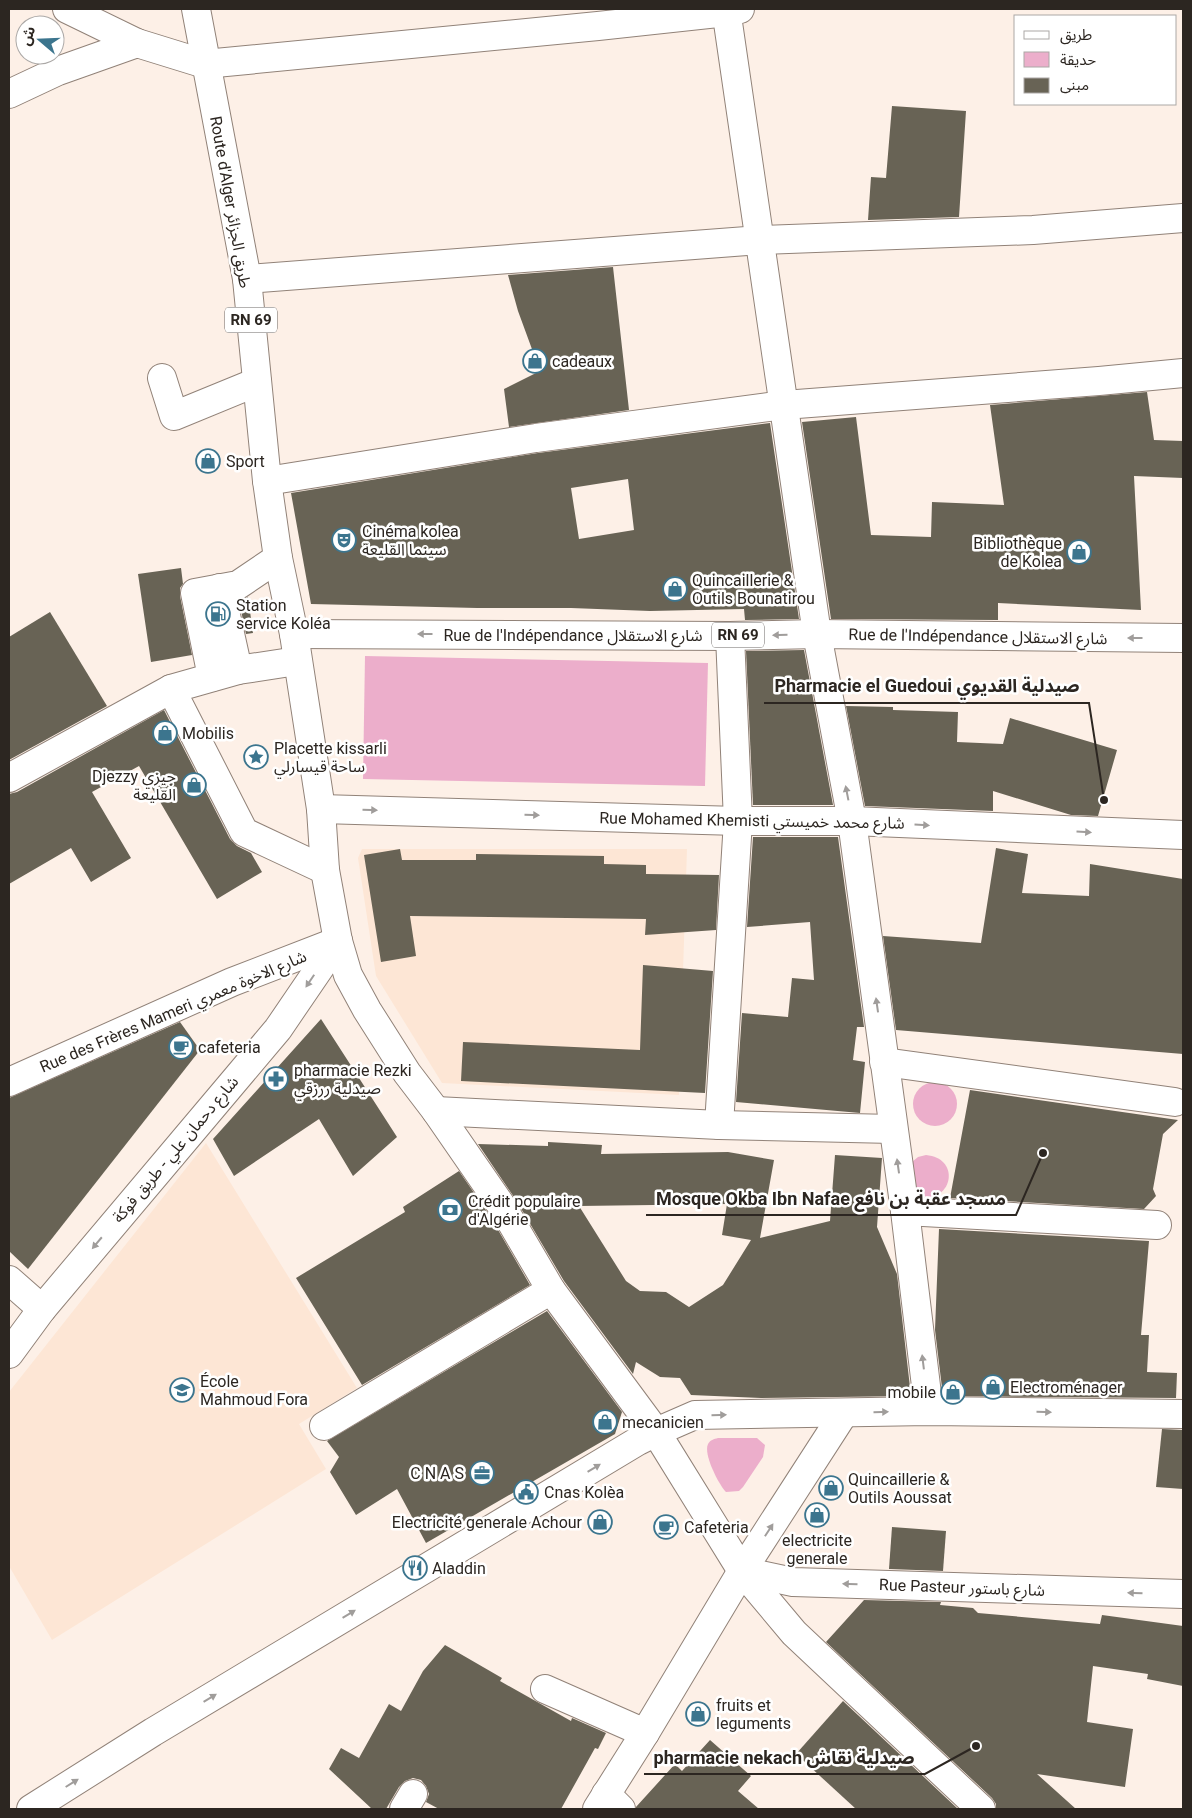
<svg xmlns="http://www.w3.org/2000/svg" width="1192" height="1818" font-family="Roboto,'Noto Sans Arabic',sans-serif">
  <style>
    .built { fill: #fde6d5 }
    .green { fill: #ecaecb }
    .building { fill: #686355; fill-rule: evenodd }
    .lines { fill: none; stroke-linecap: round; stroke-linejoin: round }
    .minor-casing { stroke: #918278; stroke-width: 30 }
    .major-casing { stroke: #918278; stroke-width: 30 }
    .minor { stroke: #fff; stroke-width: 28 }
    .major { stroke: #fff; stroke-width: 28 }
    .oneway { fill: #a09d9b }
    .labels { text-anchor: middle; stroke-width: 5; stroke-linejoin: round; paint-order: stroke }
    .shield { fill: #fff; stroke: #6b6764; stroke-width: 1 }
    .shield-label { font-size: 15px; font-weight: bold; fill: #2c2621 }
    .street-label { font-size: 16px; fill: #2c2621; stroke: #fff }
    .poi-label { font-size: 16px; fill: #2c2621; stroke: #fff; text-anchor: start }
    .leader { fill: none; stroke: #2c2621; stroke-width: 2 }
    .callout-dot { fill: #2c2621; stroke: #fff; stroke-width: 2 }
    .callout-label { font-size: 18px; text-anchor: middle; font-weight: bold; fill: #2c2621; stroke: #fff; stroke-width: 5; stroke-linejoin: round; paint-order: stroke }
  </style>
  <rect width="100%" height="100%" fill="#fdf0e7"/>
  <g class="built">
    <path d="M362,849H687L679,1095L442,1083L376,976L358,858Z"/>
    <path d="M206,1143L357,1388L299,1424L326,1469L52,1640L9,1566V1392Z"/>
  </g>
  <g class="green">
    <path d="M365,656L708,663L705,786L363,779Z"/>
    <circle cx="935" cy="1104" r="22"/>
    <path d="M926,1155C966,1159 948,1213 913,1192L912,1162L918,1157Z"/>
    <path d="M718,1438H757L765,1445L763,1457L743,1487L739,1491L726,1492C719,1485 703,1454 708,1444C710,1440 714,1439 718,1438Z"/>
  </g>
  <g class="building">
    <path d="M892,106L966,111L959,217L868,220L871,177L886,178Z"/>
    <path d="M613,267L629,410L509,427L504,389L540,371L518,311L508,275Z"/>
    <path d="M1147,392L1154,440L1183,441V478L1134,476L1141,610L998,603V620L831,619L802,422L856,417L871,535L931,537L932,502L1004,505L990,405Z"/>
    <path d="M770,423L799,619L745,620L744,609L650,611L571,608H477L311,604L291,493L538,453ZM628,479L634,530L579,539L571,488Z"/>
    <path d="M181,568L183,584L180,588V596L192,655L151,662L138,574Z"/>
    <path d="M248,597L253,633L246,634L239,601Z"/>
    <path d="M50,612L107,706L9,760V637Z"/>
    <path d="M804,650L833,805H753L746,651Z"/>
    <path d="M846,706L893,707V710L958,712L957,742L1003,744L1010,718L1117,750L1098,816L1071,815L993,791V811L865,806Z"/>
    <path d="M164,710L230,839L237,846L251,853L262,872L217,899L139,766L92,792L131,858L91,882L71,848L9,884V794L17,792Z"/>
    <path d="M753,837H838L864,1027H857L853,1060L865,1062L860,1113L736,1102L742,1013L788,1017L792,978L814,980L810,922L747,927Z"/>
    <path d="M996,848L1028,854L1022,893L1089,896L1090,864L1183,879V1054L896,1030L883,936L981,943Z"/>
    <path d="M400,849L402,860H476V854L604,856V864L646,865V874L719,875L716,930L645,935L646,919L410,916L416,956L381,962L364,855Z"/>
    <path d="M643,965L713,971L705,1093L461,1081L463,1042L640,1050Z"/>
    <path d="M321,1019L397,1137L353,1176L319,1119L234,1176L213,1139Z"/>
    <path d="M180,1022L200,1050L28,1269L9,1251V1098Z"/>
    <path d="M970,1090L1178,1120L1163,1134L1153,1189L1156,1196L1144,1209L950,1198Z"/>
    <path d="M548,1142L602,1145L601,1154L728,1152L774,1160L760,1238L830,1221L835,1155L882,1158L877,1227L897,1274L911,1396L761,1398L691,1395L680,1378L660,1377L636,1362L633,1374L564,1281L516,1200L478,1144L548,1146ZM727,1204L722,1235L751,1240L723,1285L689,1307L666,1292L640,1291L626,1281L579,1206Z"/>
    <path d="M459,1171L490,1216L530,1285L362,1385L296,1278L405,1212L403,1207Z"/>
    <path d="M939,1229L1149,1241L1141,1335H1149L1147,1372L1177,1373L1176,1398L943,1396L935,1330Z"/>
    <path d="M547,1311L622,1412L615,1434L426,1543L397,1489L356,1515L330,1472L339,1457L327,1441Z"/>
    <path d="M1162,1429L1183,1430V1489L1156,1487Z"/>
    <path d="M892,1527L946,1531L943,1571L889,1569Z"/>
    <path d="M864,1600L941,1602L940,1605L973,1608L978,1613L1100,1624L1102,1615L1183,1626V1686L1147,1679L1148,1674L1093,1666L1087,1722L1133,1729L1125,1787L1037,1774L1076,1809H996V1804L992,1798L826,1642Z"/>
    <path d="M445,1645L502,1678L500,1681L571,1721L572,1718L606,1733L598,1749L595,1748L561,1809H439L426,1802L429,1794L426,1786L421,1780L413,1778L405,1781L399,1787L386,1809H372L329,1769L341,1748L359,1758L389,1704L401,1711L423,1671Z"/>
    <path d="M843,1701L958,1809H856L796,1754Z"/>
    <path d="M710,1740L751,1776L738,1791L759,1809H636V1807L675,1764L682,1771Z"/>
  </g>
  <g class="lines">
    <g class="minor-casing">
      <g id="minor">
        <path d="M67,9L137,43"/>
        <path d="M726,9L817,634L852,821L905,1211L929,1411"/>
        <path d="M9,94L58,71L137,43L205,64L598,26L727,12L740,9"/>
        <path d="M247,279L760,240L1033,230L1183,218"/>
        <path d="M162,378L174,416L257,382"/>
        <path d="M267,481L536,438L784,405L1099,381L1183,373"/>
        <path d="M220,588L238,670"/>
        <path d="M297,661L238,670L171,689L244,832L325,870"/>
        <path d="M212,677L195,593L238,585L278,558"/>
        <path d="M9,778L171,689"/>
        <path d="M321,809L738,821H852L1183,835"/>
        <path d="M884,1062L1175,1102"/>
        <path d="M9,1082L232,982L338,941"/>
        <path d="M436,1111L719,1125L893,1129"/>
        <path d="M719,1125L738,821L730,636"/>
        <path d="M905,1211L1157,1225"/>
        <path d="M9,1280L42,1309"/>
        <path d="M324,1426L551,1290"/>
        <path d="M742,1571L794,1633L981,1809"/>
        <path d="M545,1689L645,1733"/>
        <path d="M606,1794L621,1809"/>
        <path d="M404,1809L413,1794"/>
      </g>
    </g>
    <g class="major-casing">
      <g id="major">
        <path d="M196,9L247,279L267,481L278,558L294,634L321,809L325,870L338,941L348,975L367,1010L407,1073L436,1111L503,1208L551,1290L656,1432L742,1571"/>
        <path d="M294,634L730,636L817,634L1183,638"/>
        <path d="M9,1354L42,1309L278,1029L338,941"/>
        <path d="M742,1571L793,1582L1183,1594"/>
        <path d="M31,1809L153,1732L638,1441L656,1432L695,1415L929,1411L1183,1414"/>
        <path d="M597,1809L645,1733L742,1571L844,1413"/>
      </g>
    </g>
    <use href="#minor" class="minor"/>
    <use href="#major" class="major"/>
  </g>
  <defs><path id="oneway-solid" d="M-6-.8H1V-3.2L6.5 0L1 3.2V.8H-6Z" transform="scale(1.25)"/></defs>
  <g class="oneway">
    <use href="#oneway-solid" transform="translate(425 634) rotate(-180)"/>
    <use href="#oneway-solid" transform="translate(780 635) rotate(179)"/>
    <use href="#oneway-solid" transform="translate(1135 638) rotate(-180)"/>
    <use href="#oneway-solid" transform="translate(847 793) rotate(-101)"/>
    <use href="#oneway-solid" transform="translate(370 810) rotate(2)"/>
    <use href="#oneway-solid" transform="translate(532 815) rotate(2)"/>
    <use href="#oneway-solid" transform="translate(922 825) rotate(3)"/>
    <use href="#oneway-solid" transform="translate(1084 832) rotate(3)"/>
    <use href="#oneway-solid" transform="translate(310 981) rotate(124)"/>
    <use href="#oneway-solid" transform="translate(877 1005) rotate(-98)"/>
    <use href="#oneway-solid" transform="translate(898 1166) rotate(-98)"/>
    <use href="#oneway-solid" transform="translate(97 1243) rotate(130)"/>
    <use href="#oneway-solid" transform="translate(923 1362) rotate(-97)"/>
    <use href="#oneway-solid" transform="translate(881 1412) rotate(-1)"/>
    <use href="#oneway-solid" transform="translate(1044 1412) rotate(1)"/>
    <use href="#oneway-solid" transform="translate(719 1415) rotate(-1)"/>
    <use href="#oneway-solid" transform="translate(594 1468) rotate(-31)"/>
    <use href="#oneway-solid" transform="translate(769 1530) rotate(-57)"/>
    <use href="#oneway-solid" transform="translate(850 1584) rotate(-178)"/>
    <use href="#oneway-solid" transform="translate(1135 1593) rotate(-178)"/>
    <use href="#oneway-solid" transform="translate(349 1614) rotate(-31)"/>
    <use href="#oneway-solid" transform="translate(210 1698) rotate(-31)"/>
    <use href="#oneway-solid" transform="translate(72 1783) rotate(-32)"/>
  </g>
  <defs>
    <g id="shop-ring" transform="scale(1.25)"><circle r="9.5" fill="#fff" stroke="#3c758e" stroke-width="1.5"/><path d="M-5-2.5h2.3a2.7 3.5 0 0 1 5.4 0H5L5.5 6h-11ZM-1.5-2.5h3a1.5 2.3 0 0 0-3 0Z" fill="#3c758e"/></g>
    <g id="theatre-ring" transform="scale(1.25)"><circle r="9.5" fill="#fff" stroke="#3c758e" stroke-width="1.5"/><path d="M-5-5.5Q0-4 5-5.5V0Q5 5 0 6Q-5 5-5 0ZM-3.3-2.5H-1v1.5H-3.3ZM1-2.5H3.3v1.5H1ZM-2.8 1Q0 5.5 2.8 1Z" fill="#3c758e"/></g>
    <g id="fuel-ring" transform="scale(1.25)"><circle r="9.5" fill="#fff" stroke="#3c758e" stroke-width="1.5"/><path d="M-5.5-6h7V0h2V4h1.3V-2.5L3-4.5l.8-.8L6-3V5H2.5V1h-1V6h-7ZM-4.2-4.7v3.2H.2V-4.7Z" fill="#3c758e"/></g>
    <g id="sight-ring" transform="scale(1.25)"><circle r="9.5" fill="#fff" stroke="#3c758e" stroke-width="1.5"/><path d="M0-6L1.8-2.2L6-1.7L2.9 1.2L3.7 5.4L0 3.3L-3.7 5.4L-2.9 1.2L-6-1.7L-1.8-2.2Z" fill="#3c758e"/></g>
    <g id="cafe-ring" transform="scale(1.25)"><circle r="9.5" fill="#fff" stroke="#3c758e" stroke-width="1.5"/><path d="M-5.5-4.5H6V0H3Q3 3.5 0 3.5H-2.5Q-5.5 3.5-5.5 0ZM3-3.2v2h1.7v-2ZM-6 4.5H4V6H-6Z" fill="#3c758e"/></g>
    <g id="pharmacy-ring" transform="scale(1.25)"><circle r="9.5" fill="#fff" stroke="#3c758e" stroke-width="1.5"/><path d="M-2-6h4v4h4v4h-4v4h-4v-4h-4v-4h4Z" fill="#3c758e"/></g>
    <g id="bank-ring" transform="scale(1.25)"><circle r="9.5" fill="#fff" stroke="#3c758e" stroke-width="1.5"/><path d="M-6-4H6V4H-6ZM0-2.3a2.3 2.3 0 1 0 0 4.6a2.3 2.3 0 1 0 0-4.6Z" fill="#3c758e"/></g>
    <g id="school-ring" transform="scale(1.25)"><circle r="9.5" fill="#fff" stroke="#3c758e" stroke-width="1.5"/><path d="M0-5L7-2L0 1L-7-2ZM-4 1L0 2.5L4 1V4Q0 6-4 4Z" fill="#3c758e"/></g>
    <g id="office-ring" transform="scale(1.25)"><circle r="9.5" fill="#fff" stroke="#3c758e" stroke-width="1.5"/><path d="M-6-3h4V-5.5h4V-3h4V5H-6ZM-1-4.5V-3h2v-1.5ZM-6 0V1H6V0Z" fill="#3c758e"/></g>
    <g id="civic-ring" transform="scale(1.25)"><circle r="9.5" fill="#fff" stroke="#3c758e" stroke-width="1.5"/><path d="M-.6-6.5H3V-4.5H.6V-3L4-1V1h2V6H-6V1h2V-1L-.6-3ZM-1.2 2.5V6h2.4V2.5Z" fill="#3c758e"/></g>
    <g id="restaurant-ring" transform="scale(1.25)"><circle r="9.5" fill="#fff" stroke="#3c758e" stroke-width="1.5"/><path d="M-5-6h1v4h1v-4h1v4h1v-4h1v5L-1.5 .5V6h-2V.5L-5-1ZM5-6V6H3V1.5H1.5Q1.5-4 5-6Z" fill="#3c758e"/></g>
  </defs>
  <g fill-rule="evenodd">
    <use href="#shop-ring" x="535" y="361"/>
    <use href="#shop-ring" x="208" y="461"/>
    <use href="#theatre-ring" x="344" y="540"/>
    <use href="#shop-ring" x="1079" y="552"/>
    <use href="#shop-ring" x="675" y="589"/>
    <use href="#fuel-ring" x="218" y="614"/>
    <use href="#shop-ring" x="165" y="733"/>
    <use href="#sight-ring" x="256" y="757"/>
    <use href="#shop-ring" x="194" y="785"/>
    <use href="#cafe-ring" x="181" y="1047"/>
    <use href="#pharmacy-ring" x="276" y="1079"/>
    <use href="#bank-ring" x="450" y="1210"/>
    <use href="#shop-ring" x="993" y="1387"/>
    <use href="#school-ring" x="182" y="1390"/>
    <use href="#shop-ring" x="953" y="1392"/>
    <use href="#shop-ring" x="605" y="1422"/>
    <use href="#office-ring" x="482" y="1473"/>
    <use href="#shop-ring" x="831" y="1488"/>
    <use href="#civic-ring" x="526" y="1492"/>
    <use href="#shop-ring" x="817" y="1515"/>
    <use href="#shop-ring" x="600" y="1522"/>
    <use href="#cafe-ring" x="666" y="1527"/>
    <use href="#restaurant-ring" x="415" y="1568"/>
    <use href="#shop-ring" x="698" y="1714"/>
  </g>
  <g class="labels">
    <g class="shield">
      <rect x="225" y="307.5" width="52" height="25" rx="4"/>
      <rect x="712" y="622.5" width="52" height="25" rx="4"/>
    </g>
    <g class="shield-label">
      <text x="251" y="325">RN 69</text>
      <text x="738" y="640">RN 69</text>
    </g>
    <g class="street-label">
      <text transform="translate(231 202) rotate(80)" y="6">Route d'Alger طريق الجزائر</text>
      <text x="573" y="641">Rue de l'Indépendance شارع الاستقلال</text>
      <text transform="translate(978 636) rotate(1)" y="6">Rue de l'Indépendance شارع الاستقلال</text>
      <text transform="translate(752 820) rotate(1)" y="6">Rue Mohamed Khemisti شارع محمد خميستي</text>
      <text transform="translate(173 1011) rotate(-23)" y="6">Rue des Frères Mameri شارع الاخوة معمري</text>
      <text transform="translate(175 1149) rotate(-50)" y="6">شارع دحمان علي - طريق فوكة</text>
      <text transform="translate(962 1587) rotate(2)" y="6">Rue Pasteur شارع باستور</text>
    </g>
    <g class="poi-label">
      <text x="552" y="367">cadeaux</text>
      <text x="226" y="467">Sport</text>
      <text x="362" y="537">Cinéma kolea<tspan x="362" dy="18">سينما القليعة</tspan></text>
      <text x="1062" y="549" text-anchor="end">Bibliothèque<tspan x="1062" dy="18">de Kolea</tspan></text>
      <text x="692" y="586">Quincaillerie &amp;<tspan x="692" dy="18">Outils Bounatirou</tspan></text>
      <text x="236" y="611">Station<tspan x="236" dy="18">service Koléa</tspan></text>
      <text x="182" y="739">Mobilis</text>
      <text x="274" y="754">Placette kissarli<tspan x="274" dy="18">ساحة قيسارلي</tspan></text>
      <text x="176" y="782" text-anchor="end">Djezzy جيزي<tspan x="176" dy="18">القليعة</tspan></text>
      <text x="198" y="1053">cafeteria</text>
      <text x="294" y="1076">pharmacie Rezki<tspan x="294" dy="18">صيدلية ررزقي</tspan></text>
      <text x="468" y="1207">Crédit populaire<tspan x="468" dy="18">d'Algérie</tspan></text>
      <text x="200" y="1387">École<tspan x="200" dy="18">Mahmoud Fora</tspan></text>
      <text x="1010" y="1393">Electroménager</text>
      <text x="936" y="1398" text-anchor="end">mobile</text>
      <text x="622" y="1428">mecanicien</text>
      <text x="464" y="1479" text-anchor="end">C N A S</text>
      <text x="848" y="1485">Quincaillerie &amp;<tspan x="848" dy="18">Outils Aoussat</tspan></text>
      <text x="544" y="1498">Cnas Kolèa</text>
      <text x="582" y="1528" text-anchor="end">Electricité generale Achour</text>
      <text x="684" y="1533">Cafeteria</text>
      <text x="817" y="1546" text-anchor="middle">electricite<tspan x="817" dy="18">generale</tspan></text>
      <text x="432" y="1574">Aladdin</text>
      <text x="716" y="1711">fruits et<tspan x="716" dy="18">leguments</tspan></text>
    </g>
  </g>
  <path class="leader" d="M1104 800L1089 703H764M1043 1153L1016 1215H646M976 1746L925 1774H644"/>
  <g class="callout-dot">
    <circle cx="1104" cy="800" r="5"/>
    <circle cx="1043" cy="1153" r="5"/>
    <circle cx="976" cy="1746" r="5"/>
  </g>
  <g class="callout-label">
    <text x="927" y="692">Pharmacie el Guedoui صيدلية القديوي</text>
    <text x="831" y="1205">Mosque Okba Ibn Nafae مسجد عقبة بن نافع</text>
    <text x="784" y="1764">pharmacie nekach صيدلية نقاش</text>
  </g>
  <rect width="1192" height="1818" fill="none" stroke="#2c2621" stroke-width="20"/>
  <rect x="1014" y="15" width="162" height="90" fill="#ffffff" stroke="#aba8a6"/>
  <rect x="1024" y="31" width="25" height="8" fill="#ffffff" stroke="#aba8a6"/>
  <text x="1060" y="40" font-size="15" fill="#2c2621">طريق</text>
  <rect x="1024" y="52" width="25" height="15" fill="#ecaecb" stroke="#aba8a6"/>
  <text x="1060" y="65" font-size="15" fill="#2c2621">حديقة</text>
  <rect x="1024" y="78" width="25" height="15" fill="#686355" stroke="#aba8a6"/>
  <text x="1060" y="90" font-size="15" fill="#2c2621">مبنى</text>
  <g transform="translate(40 40) rotate(289)"><circle r="24" fill="#ffffff" stroke="#aba8a6"/>
  <path d="M0-4L9 19L0 12L-9 19Z" fill="#3c758e"/>
  <text y="-8" font-size="14" font-weight="bold" text-anchor="middle" fill="#2c2621">ش</text>
  </g>
</svg>
